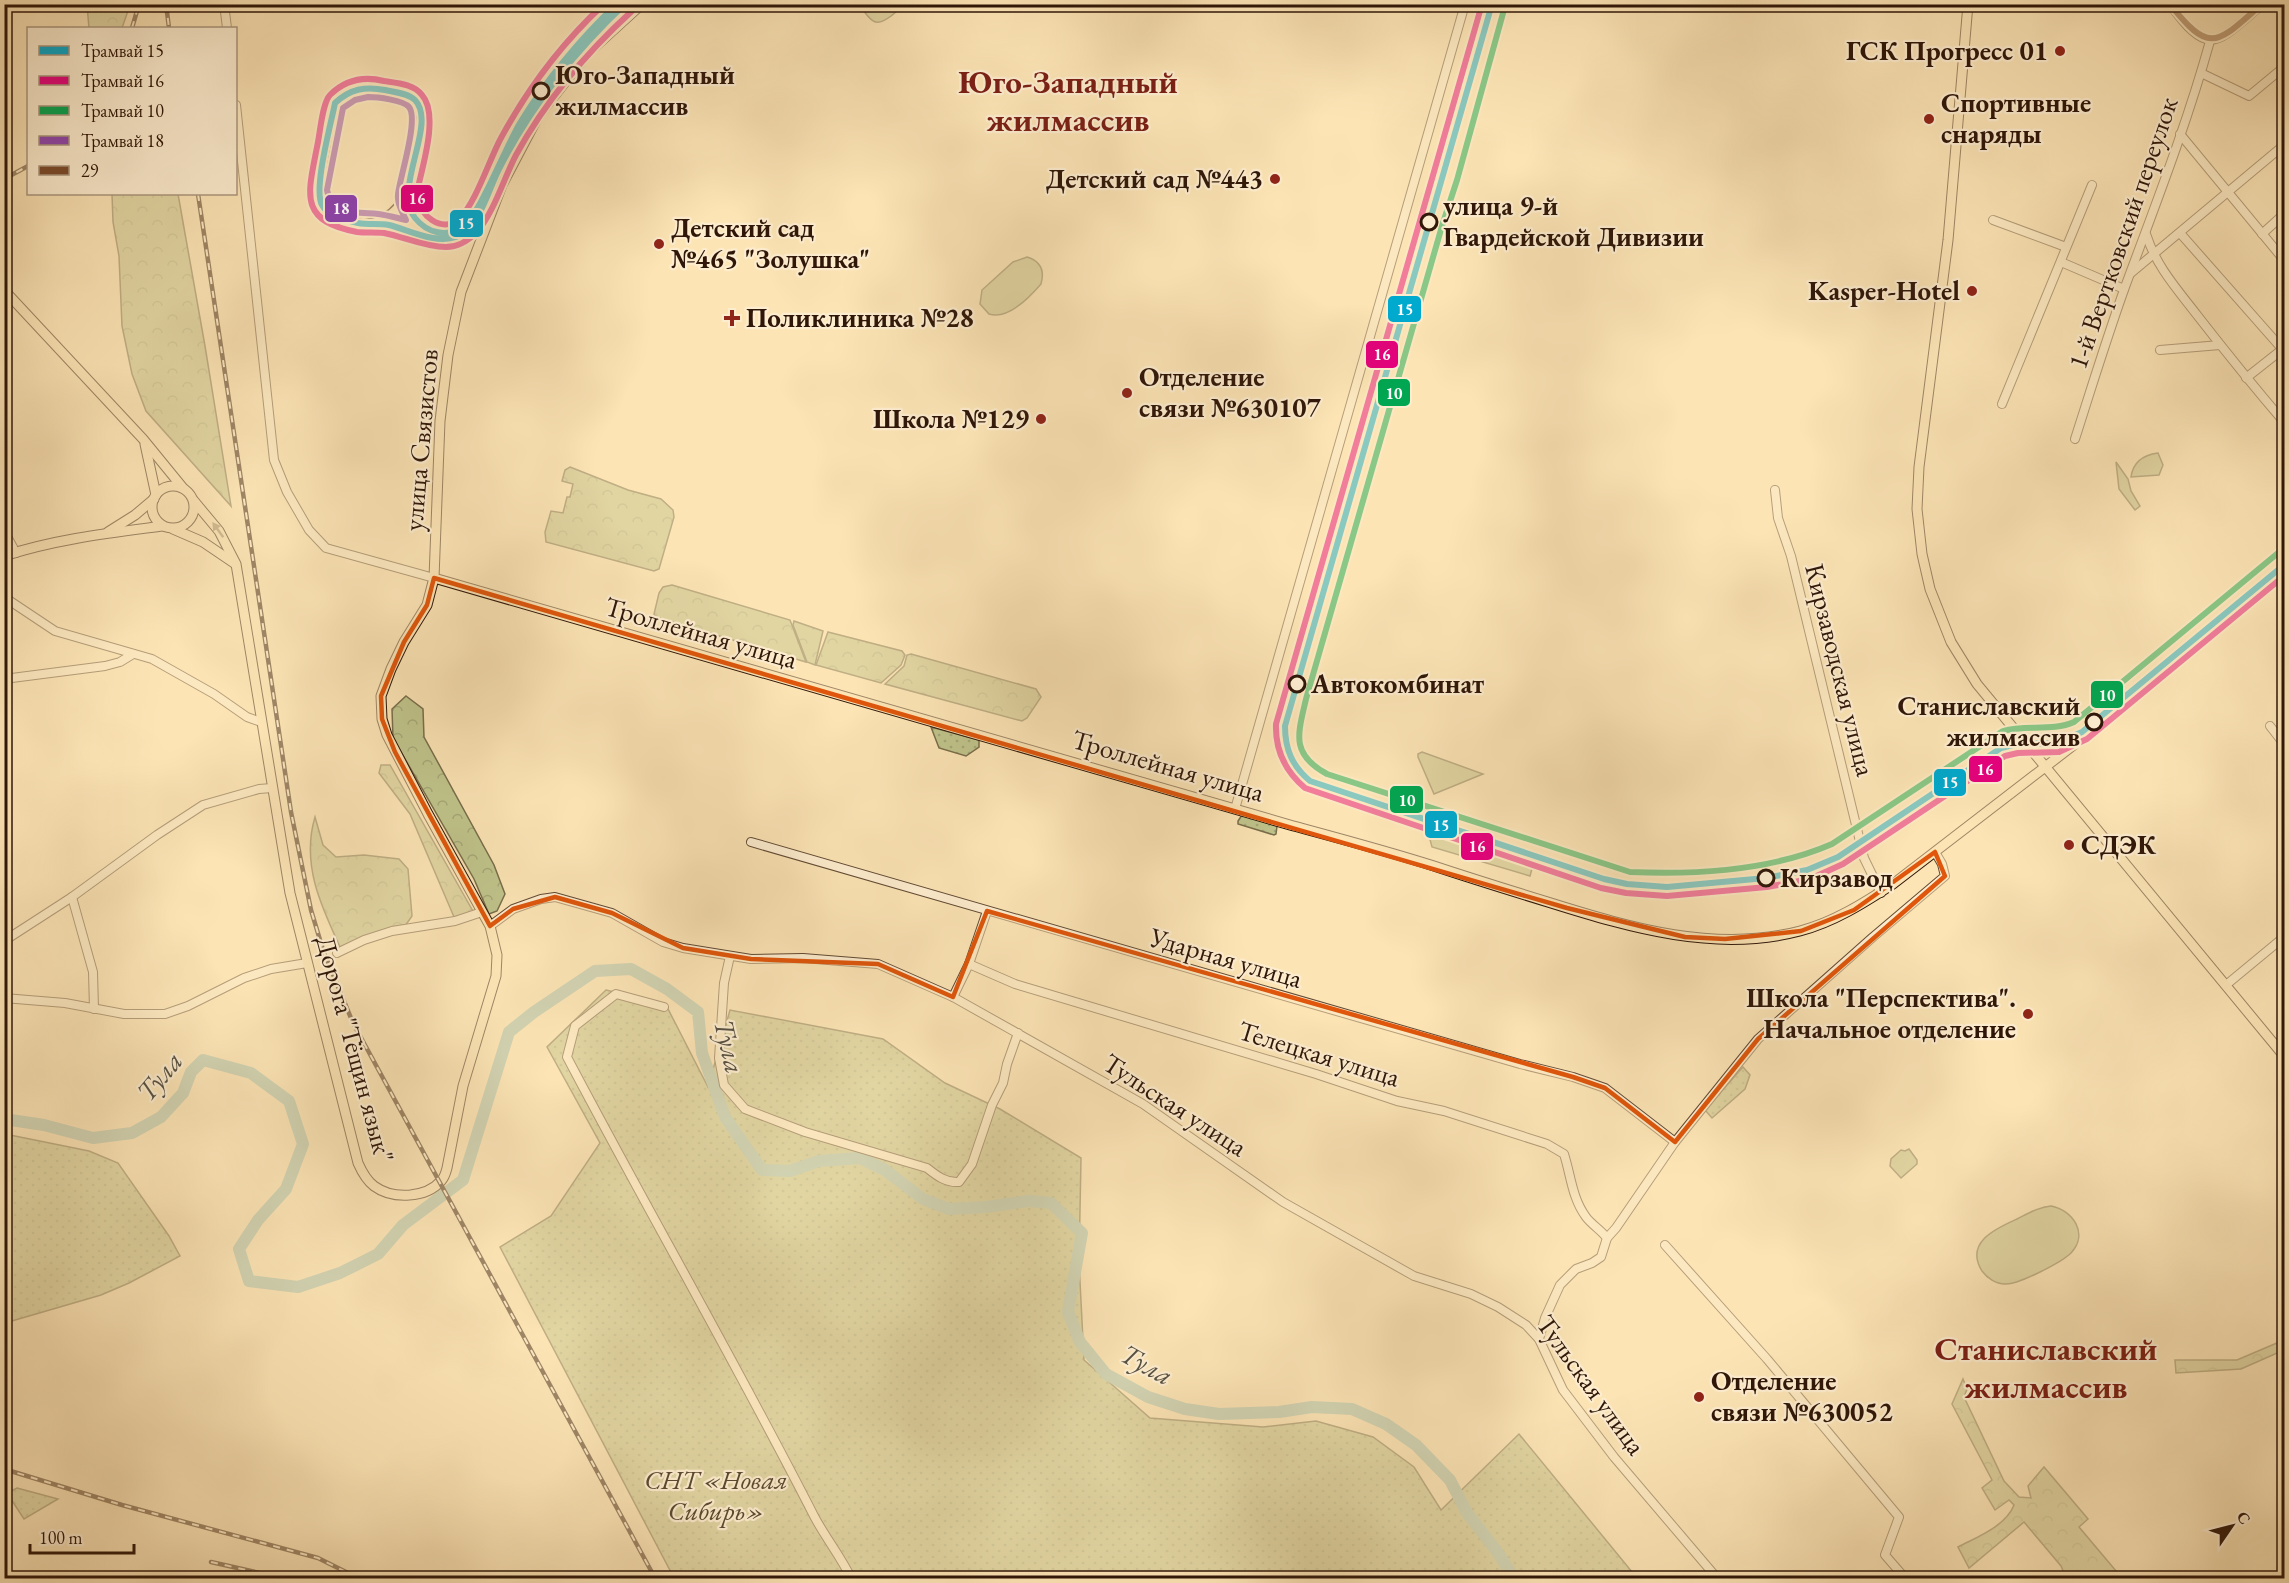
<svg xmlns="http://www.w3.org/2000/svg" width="2289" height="1583" font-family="'EB Garamond',serif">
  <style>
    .grass { fill: url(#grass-dots); stroke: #786d4a; stroke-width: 1.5 }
    .forest { fill: url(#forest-crowns); stroke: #786d4a; stroke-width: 1.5 }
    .park { fill: #c0c48c; stroke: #786d4a; stroke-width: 1.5 }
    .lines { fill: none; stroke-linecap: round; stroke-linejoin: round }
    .river { stroke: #9fbeb0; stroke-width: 12 }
    .minor-casing { stroke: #624a33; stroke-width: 10 }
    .major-casing { stroke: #2f1608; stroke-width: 11 }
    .minor { stroke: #fdedcf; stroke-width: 8 }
    .major { stroke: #fce4b5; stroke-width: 9 }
    .tram { stroke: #2f1608; stroke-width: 1.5 }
    .rail-casing { stroke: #2f1608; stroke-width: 4.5 }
    .rail { stroke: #fdedcf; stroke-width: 2; stroke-dasharray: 7; stroke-linecap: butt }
    .bus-1-casing { stroke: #fdedcf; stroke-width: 10 }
    .bus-1 { stroke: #7a4b2a; stroke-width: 6 }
    .tram-1-casing { stroke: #fdedcf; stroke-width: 10 }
    .tram-2-casing { stroke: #fdedcf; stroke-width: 10 }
    .tram-3-casing { stroke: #fdedcf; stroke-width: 10 }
    .tram-4-casing { stroke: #fdedcf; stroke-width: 10 }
    .tram-1 { stroke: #00a9ce; stroke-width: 6 }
    .tram-2 { stroke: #e5007d; stroke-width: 6 }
    .tram-3 { stroke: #00a651; stroke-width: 6 }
    .tram-4 { stroke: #8e44ad; stroke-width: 6 }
    .oneway { fill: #a08767 }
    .marked { fill: none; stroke: #df560c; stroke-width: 4.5; stroke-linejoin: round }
    .poi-dot { fill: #8f2418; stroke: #fdedcf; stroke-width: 2 }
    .stop-dot { fill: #fdedcf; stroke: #2f1608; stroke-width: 3 }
    .labels { text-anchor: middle; stroke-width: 4.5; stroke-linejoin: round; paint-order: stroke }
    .poi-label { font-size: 27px; font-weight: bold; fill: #2f1608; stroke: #fdedcf; text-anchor: start }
    .stop-label { font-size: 27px; font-weight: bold; fill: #2f1608; stroke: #fdedcf; text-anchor: start }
    .street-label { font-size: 27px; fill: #2f1608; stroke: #fdedcf }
    .park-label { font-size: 27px; font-style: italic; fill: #5a4a30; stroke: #fdedcf }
    .water-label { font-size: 28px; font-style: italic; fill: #565143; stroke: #fdedcf }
    .district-label { font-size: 33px; font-weight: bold; fill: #7a1f14; stroke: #fdedcf }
    .line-badge { stroke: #fdedcf; stroke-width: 2 }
    .badge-label { font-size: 16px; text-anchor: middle; font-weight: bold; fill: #fff }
  </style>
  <defs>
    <pattern id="grass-dots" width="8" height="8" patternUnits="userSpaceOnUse" patternTransform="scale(1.5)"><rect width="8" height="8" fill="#c0c48c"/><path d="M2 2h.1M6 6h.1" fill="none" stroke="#a5a877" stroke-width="1.8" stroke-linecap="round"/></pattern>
    <pattern id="forest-crowns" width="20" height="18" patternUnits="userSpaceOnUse" patternTransform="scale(1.5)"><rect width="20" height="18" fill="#c0c48c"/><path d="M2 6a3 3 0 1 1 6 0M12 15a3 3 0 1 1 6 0" fill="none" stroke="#a5a877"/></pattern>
  </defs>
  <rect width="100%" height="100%" fill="#fce4b5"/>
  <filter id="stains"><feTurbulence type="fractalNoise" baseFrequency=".00333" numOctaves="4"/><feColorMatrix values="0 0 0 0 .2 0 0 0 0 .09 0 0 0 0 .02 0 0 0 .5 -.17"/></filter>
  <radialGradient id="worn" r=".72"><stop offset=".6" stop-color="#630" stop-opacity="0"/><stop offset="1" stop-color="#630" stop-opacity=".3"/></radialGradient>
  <g class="grass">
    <path d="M931,727L979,740V747L966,756L939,748Z"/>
    <path d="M1242,815L1277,826L1276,834L1274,835L1238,824V821Z"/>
    <path d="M606,990L666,1005L708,1087L730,1010L883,1039L945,1083L1000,1109L1081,1158L1079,1262L1084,1360L1150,1418L1263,1427L1316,1421L1373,1437L1414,1467L1441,1510L1519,1434L1637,1578H674L500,1247L551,1216L600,1143L547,1047Z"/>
    <path d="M1743,1067L1750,1075L1745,1089L1712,1118L1705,1110Z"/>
    <path d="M5,1134L89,1151L118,1163L169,1236L180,1256L129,1283L101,1295L5,1323Z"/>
    <path d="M17,1488L58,1499L24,1519L7,1493Z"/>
  </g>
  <g class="forest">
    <path d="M87,5V4L130,5L122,28H89Z"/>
    <path d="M112,194H178L205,346L231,506L146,411L132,374L122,326L119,256L113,222Z"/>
    <path d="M570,467L628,490L661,499L673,510L674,517L659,569L654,571L546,542L545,532L551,511L563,513L567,497H570L573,484L562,481L565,470Z"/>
    <path d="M672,585L790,620L806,662L656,617L654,614L659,593L663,587Z"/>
    <path d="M794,621L823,631L815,665L807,662L793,625Z"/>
    <path d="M828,632L902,651L905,655L901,665L881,683L816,665Z"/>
    <path d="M911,654L1036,689L1041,697L1027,718L1022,721L885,684L904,666L907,655Z"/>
    <path d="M406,696L423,709L424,737L494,865L505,894L497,911L489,914L474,879L393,738L392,709Z"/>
    <path d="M381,765H390L474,913L454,917L410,814L379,773Z"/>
    <path d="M315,817L323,845L336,857L364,855L399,859L408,869L412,916L405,926L389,928L340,947C321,906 301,864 315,817Z"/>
    <path d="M2284,1340V1350L2241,1369L2176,1373L2175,1360H2237Z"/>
    <path d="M1963,1379L1967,1389L1964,1397L2004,1481L2019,1497L2031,1498L2028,1486L2044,1467L2088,1519L2079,1527L2122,1578H2066L2061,1566L2024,1522L1969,1568L1958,1547C1977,1537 2006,1526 2014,1505L2009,1500L1995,1510L1982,1488L1992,1480L1952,1404Z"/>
  </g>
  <g class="park">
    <path d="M859,5H901C899,10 896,12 891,16C873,30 870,18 859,5Z"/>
    <path d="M1027,257C1040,261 1045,270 1041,284C1029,298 1008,320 989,314L980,304L982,290L1013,262Z"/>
    <path d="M2158,453L2163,465L2159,475L2131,477C2133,462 2143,455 2158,453Z"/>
    <path d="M2116,462L2128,479L2131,491L2140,506L2135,510L2119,489Z"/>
    <path d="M1422,752L1483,774L1434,794L1418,757V754Z"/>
    <path d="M1428,832L1533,865L1530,876L1432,847Z"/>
    <path d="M1909,1149L1917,1160V1164L1901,1178L1890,1166L1891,1159L1901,1150L1905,1151Z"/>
    <path d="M2051,1206C2073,1210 2089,1234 2071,1253C2062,1262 2018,1285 2005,1284C1996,1284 1987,1278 1982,1271C1964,1242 1997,1228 2017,1219C2029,1213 2039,1207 2051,1206Z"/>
  </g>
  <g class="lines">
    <path class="river" d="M4,1119L44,1125L93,1138L132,1133L161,1117L183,1093L191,1072L203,1060L251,1073L289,1101L303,1144L286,1189L258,1220L239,1249L249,1281L298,1287L340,1273L378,1254L403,1225L463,1180L509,1032L534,1012L595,971L631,969L667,989L698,1012L702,1053L725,1117L762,1170L790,1171L819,1161L860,1158L885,1170L923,1199L949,1209L986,1207L1029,1201L1051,1203L1082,1233L1068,1312L1080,1342L1106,1374L1148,1397L1185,1409L1219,1414L1279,1412L1312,1407L1352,1409L1386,1424L1416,1445L1450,1480L1467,1513L1496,1550L1514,1578"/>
    <g class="minor-casing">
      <g id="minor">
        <path d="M224,4L227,28"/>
        <path d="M2170,4C2210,60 2217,42 2263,4"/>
        <path d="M2201,73L2249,96L2284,67"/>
        <path d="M236,105L274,460L287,492L309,530L326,548L434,578"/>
        <path d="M2180,134L2284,260"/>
        <path d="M1993,220L2066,247"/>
        <path d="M2180,233L2284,351"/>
        <path d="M2146,234C2156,266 2177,289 2197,315C2225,351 2254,387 2284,422"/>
        <path d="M2262,234L2284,214"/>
        <path d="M2061,262L2124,289"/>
        <path d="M2131,273L2284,145"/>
        <path d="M2160,350L2220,345"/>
        <path d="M2246,378L2284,348"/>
        <path d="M2002,404L2092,185"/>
        <path d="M2075,439C2091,389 2107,337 2125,287C2155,206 2187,124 2210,41"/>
        <path d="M1775,490L1778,518L1791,556L1864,858L1881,893"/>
        <path d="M4,531L16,553"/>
        <path d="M4,597L55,631L152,659L214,694L247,717L261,722"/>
        <path d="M4,679L105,666L120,662L133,654"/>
        <path d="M2270,726L2284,744"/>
        <path d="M1235,809L1465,4"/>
        <path d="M751,842L1520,1064L1573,1077L1605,1088L1675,1142"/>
        <path d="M72,897L93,972L94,1009"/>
        <path d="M490,926L513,909L541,899L555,897L612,913L663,942L683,948L751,959L803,958L878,964L953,997L1143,1104L1283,1202L1414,1276L1471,1294L1498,1307L1526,1325L1539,1339L1563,1390L1614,1457L1717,1578"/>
        <path d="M4,941L72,897L157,835L203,805L259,789L272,788"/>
        <path d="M337,953L364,940L392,931L455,921L482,912"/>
        <path d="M730,956L724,983L719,1058L724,1085L745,1109L805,1132L927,1168C937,1176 946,1183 959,1182L972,1164L992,1105L1003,1083L1007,1064L1018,1033"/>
        <path d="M969,964L1015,984L1316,1074L1397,1101L1444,1111L1547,1144L1564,1154C1571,1176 1572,1198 1586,1217C1592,1225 1601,1230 1607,1238"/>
        <path d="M2226,985L2284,937"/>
        <path d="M953,997L969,964L987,911"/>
        <path d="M4,998L65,1003L124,1014H165L188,1006L244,978L271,969L307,963"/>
        <path d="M664,1007L616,994L575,1026L567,1057C648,1211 735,1361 814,1516C825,1537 841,1557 851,1578"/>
        <path d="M1665,1245L1767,1359L1899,1517L1885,1555L1905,1578"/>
        <path d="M1539,1339L1545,1318L1560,1285L1576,1269L1592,1263L1601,1257L1607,1238L1616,1228L1675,1142L1758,1039L1873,937L1945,876L1942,864L1935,852"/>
      </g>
    </g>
    <g class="major-casing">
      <g id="major">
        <path d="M1696,4L1702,6L1756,4"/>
        <path d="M1968,4L1948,240L1919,467L1917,509L1922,554L1930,589L1951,642L1977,684L2284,1056"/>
        <path d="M4,290L143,439L183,488"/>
        <path d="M145,444L156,495"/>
        <circle cx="173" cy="507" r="21"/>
        <path d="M194,501L219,531L236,564L290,893L358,1163C362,1172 366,1180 374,1186C393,1200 426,1198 441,1181C444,1178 446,1172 447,1168L463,1086L496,976L497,955L490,926L428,814L387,735L382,719L381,696L391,669L404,642L427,605L434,578L440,421L448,355L461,292L502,185L539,115L587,54L642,4"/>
        <path d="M173,529L203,542L234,563"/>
        <path d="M108,532L135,515L154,499"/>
        <path d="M4,556C56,539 110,533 163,526"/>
        <path d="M434,578L1290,825C1338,838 1387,851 1434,866C1473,879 1512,891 1551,903C1631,928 1716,953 1800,931C1834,922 1864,903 1893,884L2088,734L2284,572"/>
      </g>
    </g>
    <use href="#minor" class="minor"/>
    <use href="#major" class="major"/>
    <g class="tram">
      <path d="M364,220C393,216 403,195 412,170"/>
      <path d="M377,223C354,217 324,217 322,188C327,167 336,100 359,96C371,94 385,100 396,103C412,107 419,115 419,132"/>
    </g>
    <g class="rail-casing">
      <g id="rail">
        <path d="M166,4L169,28"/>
        <path d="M132,28L139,4"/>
        <path d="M4,179L28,166"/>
        <path d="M198,194L291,812L311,910L323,950L353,1023L655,1578"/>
        <path d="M4,1469L122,1505L318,1558L358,1578"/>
        <path d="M211,1562L282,1578"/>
        <path d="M215,1576L224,1578"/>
      </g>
    </g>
    <use href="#rail" class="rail"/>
    <g class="bus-1-casing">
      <g id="bus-1">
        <path d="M1698,4H1742"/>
        <path d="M2170,4C2211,57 2218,42 2262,4"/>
        <path d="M539,115L587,54L641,4"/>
      </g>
    </g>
    <use href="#bus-1" class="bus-1"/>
    <g class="tram-1-casing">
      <g id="tram-1">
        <path d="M617,4C579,40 547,79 520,123C506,146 480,214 463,227C447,238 427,233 415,218C392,188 438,124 415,100C408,93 394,92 385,90C365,86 350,89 335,103C331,124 313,189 322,205C328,217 345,220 358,223C368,225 379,223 389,225C409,230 435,244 456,237C480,228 488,190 499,169C531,106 573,53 625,4"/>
        <path d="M1492,4L1285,726C1285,749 1292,766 1310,781L1604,879L1627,884L1667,887L1766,878L1807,870L1838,857L2001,748L2017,744L2057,743L2082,732L2284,565"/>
      </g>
    </g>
    <g class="tram-2-casing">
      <g id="tram-2">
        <path d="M604,4C562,43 528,88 501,138C490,158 475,205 459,219C441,234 420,215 416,196C421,171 440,115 422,95C414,84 397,83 384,81C364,76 345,80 330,95C322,103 320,135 317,147C308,194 298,221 357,232C366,233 375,232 384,233C405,237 424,247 446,247C459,247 468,241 477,232C495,210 503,180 516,155C546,100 586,53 632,11"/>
        <path d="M1482,4L1276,724C1275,751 1285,771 1305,788L1601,888L1626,893L1667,896L1767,887L1810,879L1843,864L2005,756L2018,753L2059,752L2087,739L2284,576"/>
      </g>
    </g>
    <g class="tram-3-casing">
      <path id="tram-3" d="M1505,6L1457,180L1442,226L1306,699C1298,734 1290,754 1327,774L1630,872C1697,875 1770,871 1832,844L2003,731C2026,724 2052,732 2074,722L2278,553"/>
    </g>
    <g class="tram-4-casing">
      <path id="tram-4" d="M368,97C377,97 403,100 409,107C419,119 400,177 398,194C397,203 402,212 406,220C397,218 387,215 378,214C358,212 331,215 327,190L343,108L355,100Z"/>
    </g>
    <use href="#tram-1" class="tram-1"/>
    <use href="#tram-2" class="tram-2"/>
    <use href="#tram-3" class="tram-3"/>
    <use href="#tram-4" class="tram-4"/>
  </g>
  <defs><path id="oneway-solid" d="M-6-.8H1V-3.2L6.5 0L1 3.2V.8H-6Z" transform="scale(1.5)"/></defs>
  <use class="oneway" href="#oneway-solid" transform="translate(218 530) rotate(-126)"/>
  <path d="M0 0H2289V1583H0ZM434,578L1567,908L1685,937L1725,939L1801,931L1854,910L1935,852L1945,876L1758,1039L1675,1142L1605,1088L1573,1077L987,911L953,997L878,964L751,959L683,948L612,913L555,897L513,909L490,926L395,752L382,719L381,696L404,642L427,605Z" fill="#fce4b5" fill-opacity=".55" fill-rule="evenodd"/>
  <path class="marked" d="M434,578L1567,908L1685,937L1725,939L1801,931L1854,910L1935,852L1945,876L1758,1039L1675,1142L1605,1088L1573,1077L987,911L953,997L878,964L751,959L683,948L612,913L555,897L513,909L490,926L395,752L382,719L381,696L404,642L427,605Z"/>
  <g class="poi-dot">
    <circle cx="2060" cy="51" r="6"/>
    <circle cx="1929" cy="119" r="6"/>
    <circle cx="1275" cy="179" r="6"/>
    <circle cx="659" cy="244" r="6"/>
    <circle cx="1972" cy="291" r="6"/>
    <path d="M729 309h6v6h6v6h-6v6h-6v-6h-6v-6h6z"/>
    <circle cx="1127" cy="393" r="6"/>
    <circle cx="1041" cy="419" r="6"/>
    <circle cx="2069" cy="845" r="6"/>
    <circle cx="2028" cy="1014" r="6"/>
    <circle cx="1699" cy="1397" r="6"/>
  </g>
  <g class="stop-dot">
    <circle cx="541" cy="91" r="8"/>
    <circle cx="1429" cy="222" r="8"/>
    <circle cx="1297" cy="684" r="8"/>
    <circle cx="2094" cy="722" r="8"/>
    <circle cx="1766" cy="878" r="8"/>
  </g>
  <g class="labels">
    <g class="poi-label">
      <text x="2048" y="60" text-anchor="end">ГСК Прогресс 01</text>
      <text x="1941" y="112">Спортивные<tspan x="1941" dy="31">снаряды</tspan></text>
      <text x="1263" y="188" text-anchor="end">Детский сад №443</text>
      <text x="671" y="237">Детский сад<tspan x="671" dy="31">№465 "Золушка"</tspan></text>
      <text x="1960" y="300" text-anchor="end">Kasper-Hotel</text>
      <text x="746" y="327">Поликлиника №28</text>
      <text x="1139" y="386">Отделение<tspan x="1139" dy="31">связи №630107</tspan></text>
      <text x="1029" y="428" text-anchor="end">Школа №129</text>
      <text x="2081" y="854">СДЭК</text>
      <text x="2016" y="1007" text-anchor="end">Школа "Перспектива".<tspan x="2016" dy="31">Начальное отделение</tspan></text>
      <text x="1711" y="1390">Отделение<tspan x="1711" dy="31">связи №630052</tspan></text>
    </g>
    <g class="stop-label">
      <text x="555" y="84">Юго-Западный<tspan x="555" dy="31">жилмассив</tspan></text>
      <text x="1443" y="215">улица 9-й<tspan x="1443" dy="31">Гвардейской Дивизии</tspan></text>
      <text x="1311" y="693">Автокомбинат</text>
      <text x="2080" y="715" text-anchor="end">Станиславский<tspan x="2080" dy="31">жилмассив</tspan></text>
      <text x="1780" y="887">Кирзавод</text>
    </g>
    <g class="street-label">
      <text transform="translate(2123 233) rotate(-71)" y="9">1-й Вертковский переулок</text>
      <text transform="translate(421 440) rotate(-85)" y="9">улица Связистов</text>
      <text transform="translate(701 633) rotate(16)" y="9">Троллейная улица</text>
      <text transform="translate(1840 670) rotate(76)" y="9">Кирзаводская улица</text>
      <text transform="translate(1168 766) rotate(16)" y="9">Троллейная улица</text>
      <text transform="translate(1226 958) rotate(16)" y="9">Ударная улица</text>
      <text transform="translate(355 1049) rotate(75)" y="9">Дорога "Тёщин язык"</text>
      <text transform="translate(1319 1054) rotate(17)" y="9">Телецкая улица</text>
      <text transform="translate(1175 1105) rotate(33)" y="9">Тульская улица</text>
      <text transform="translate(1591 1385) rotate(54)" y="9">Тульская улица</text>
    </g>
    <g class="park-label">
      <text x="716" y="1489">СНТ «Новая<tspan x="716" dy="31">Сибирь»</tspan></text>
    </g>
    <g class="water-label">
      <text transform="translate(730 1046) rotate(77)" y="10">Тула</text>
      <text transform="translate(159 1076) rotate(-50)" y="10">Тула</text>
      <text transform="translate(1147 1364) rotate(29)" y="10">Тула</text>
    </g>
    <g class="district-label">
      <text x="1068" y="93">Юго-Западный<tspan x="1068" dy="38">жилмассив</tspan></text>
      <text x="2046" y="1360">Станиславский<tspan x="2046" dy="38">жилмассив</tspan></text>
    </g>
  </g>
  <g class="line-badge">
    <rect x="400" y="184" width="34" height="29" rx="6" fill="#e5007d"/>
    <rect x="324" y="194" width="34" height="29" rx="6" fill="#8e44ad"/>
    <rect x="449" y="209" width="35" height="29" rx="6" fill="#00a9ce"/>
    <rect x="1387" y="295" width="35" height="28" rx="6" fill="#00a9ce"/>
    <rect x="1365" y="340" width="34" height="29" rx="6" fill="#e5007d"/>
    <rect x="1377" y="378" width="34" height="29" rx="6" fill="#00a651"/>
    <rect x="2090" y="680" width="34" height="29" rx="6" fill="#00a651"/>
    <rect x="1968" y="755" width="35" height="28" rx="6" fill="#e5007d"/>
    <rect x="1933" y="768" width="34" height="29" rx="6" fill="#00a9ce"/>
    <rect x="1389" y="785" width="35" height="29" rx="6" fill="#00a651"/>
    <rect x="1424" y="810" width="34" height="29" rx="6" fill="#00a9ce"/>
    <rect x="1460" y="832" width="34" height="29" rx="6" fill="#e5007d"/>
  </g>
  <g class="badge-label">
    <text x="417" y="204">16</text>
    <text x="341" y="214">18</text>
    <text x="466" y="229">15</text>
    <text x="1405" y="315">15</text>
    <text x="1382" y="360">16</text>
    <text x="1394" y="399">10</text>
    <text x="2107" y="701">10</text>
    <text x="1985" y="775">16</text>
    <text x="1950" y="788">15</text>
    <text x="1407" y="806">10</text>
    <text x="1441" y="831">15</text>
    <text x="1477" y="852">16</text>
  </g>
  <rect width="2289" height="1583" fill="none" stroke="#fce4b5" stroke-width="24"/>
  <rect x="6" y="6" width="2277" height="1571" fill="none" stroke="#2f1608" stroke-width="3"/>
  <rect x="12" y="12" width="2265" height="1559" fill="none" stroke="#2f1608" stroke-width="1.5"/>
  <rect x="27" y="27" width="210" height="168" fill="#fdedcf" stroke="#ab977f" stroke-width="1.5"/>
  <rect x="39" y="46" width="30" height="9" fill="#00a9ce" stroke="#ab977f" stroke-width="1.5"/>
  <text x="81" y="57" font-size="18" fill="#2f1608">Трамвай 15</text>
  <rect x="39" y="76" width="30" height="9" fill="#e5007d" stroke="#ab977f" stroke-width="1.5"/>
  <text x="81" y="87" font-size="18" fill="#2f1608">Трамвай 16</text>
  <rect x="39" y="106" width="30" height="9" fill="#00a651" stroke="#ab977f" stroke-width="1.5"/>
  <text x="81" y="117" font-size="18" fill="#2f1608">Трамвай 10</text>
  <rect x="39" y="136" width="30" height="9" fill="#8e44ad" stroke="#ab977f" stroke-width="1.5"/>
  <text x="81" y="147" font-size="18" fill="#2f1608">Трамвай 18</text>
  <rect x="39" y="166" width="30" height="9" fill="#7a4b2a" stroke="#ab977f" stroke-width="1.5"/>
  <text x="81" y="177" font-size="18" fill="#2f1608">29</text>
  <g transform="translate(2232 1526) rotate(55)" stroke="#fdedcf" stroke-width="4.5" paint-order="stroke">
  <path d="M0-4.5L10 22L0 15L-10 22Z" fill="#2f1608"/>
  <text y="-9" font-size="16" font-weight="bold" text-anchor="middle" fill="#2f1608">С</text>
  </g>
  <path d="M30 1544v9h104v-9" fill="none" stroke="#2f1608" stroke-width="3"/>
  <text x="39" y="1544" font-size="18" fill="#2f1608" stroke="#fdedcf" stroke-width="4.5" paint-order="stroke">100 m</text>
  <rect width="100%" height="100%" filter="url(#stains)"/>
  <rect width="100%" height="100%" fill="url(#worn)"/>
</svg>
